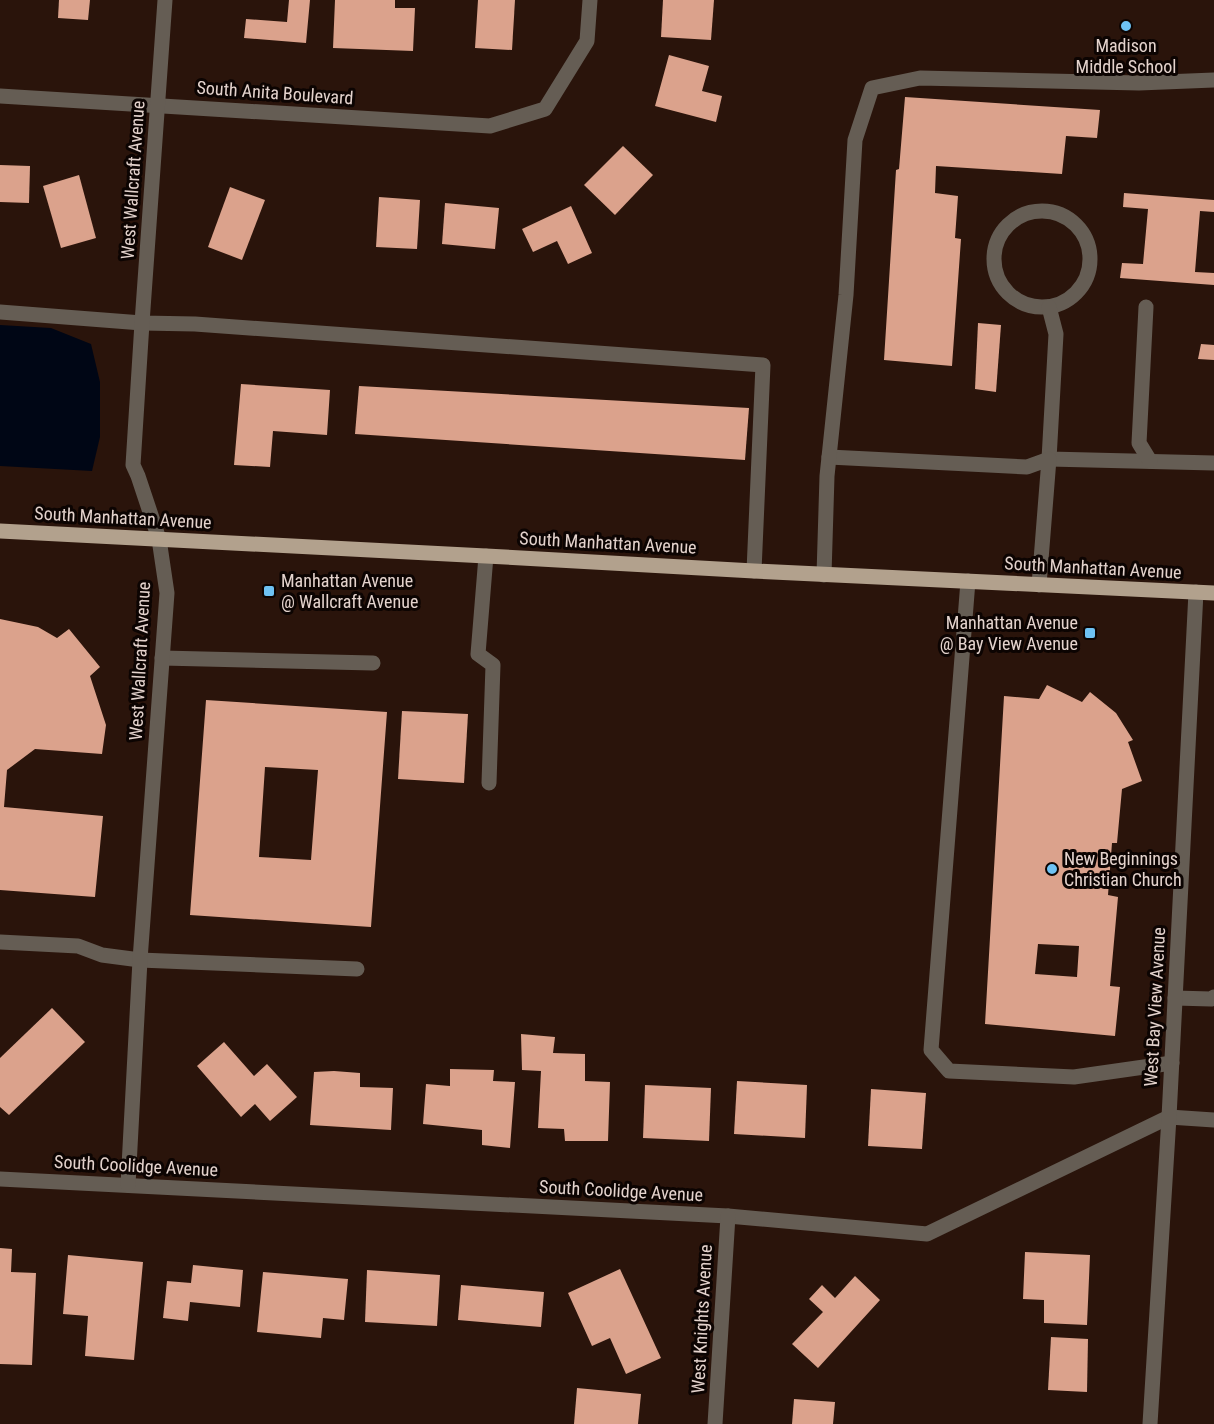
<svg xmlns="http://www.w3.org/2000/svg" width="1214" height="1424" font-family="'Roboto Condensed',sans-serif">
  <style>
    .water { fill: #000615 }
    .building { fill: #dba28c; fill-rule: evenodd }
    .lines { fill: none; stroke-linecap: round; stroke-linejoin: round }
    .minor { stroke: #655d54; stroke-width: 15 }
    .major { stroke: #b2a18d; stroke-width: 15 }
    .poi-dot { fill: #6ec2f3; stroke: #0c0402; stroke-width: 2 }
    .labels { text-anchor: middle; stroke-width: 6; stroke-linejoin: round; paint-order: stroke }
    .poi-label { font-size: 18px; fill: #e4d3cd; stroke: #0c0402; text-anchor: start }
    .street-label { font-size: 18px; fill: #e4d3cd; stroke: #0c0402 }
  </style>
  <rect width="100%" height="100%" fill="#2a140b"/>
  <path class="water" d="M0,325L51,328L91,344L100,382V437L92,471L0,466Z"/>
  <g class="building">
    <path d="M59,0H90L88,20L58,18Z"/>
    <path d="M289,0H310L306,43L244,38L246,19L287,22Z"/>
    <path d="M335,0H395V8H415L413,51L333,48Z"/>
    <path d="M478,0H515L512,50L475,48Z"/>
    <path d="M663,0H714L711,40L661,37Z"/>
    <path d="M669,55L709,66L702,91L722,96L716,122L655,106Z"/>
    <path d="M905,97L1100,110L1097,138L1066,136L1062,174L936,166L935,193L958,196L955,238L961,239L952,366L884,360L896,170L899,169Z"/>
    <path d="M623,146L653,175L615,215L584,185Z"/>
    <path d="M0,165L30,166L29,203L0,202Z"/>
    <path d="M79,175L96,238L61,248L43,186Z"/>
    <path d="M230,187L265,200L242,260L208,247Z"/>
    <path d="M1124,193L1214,200V212L1200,211L1195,272L1214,273V285L1120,278L1122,263L1143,264L1148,209L1123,207Z"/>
    <path d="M379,197L420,200L417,249L376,247Z"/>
    <path d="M445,203L499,208L495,249L442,244Z"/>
    <path d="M571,206L592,253L568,264L557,241L533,252L522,229Z"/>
    <path d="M978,323L1001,325L996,392L975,389Z"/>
    <path d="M1201,344L1214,345V360L1198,359Z"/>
    <path d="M241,384L330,390L327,435L273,431L270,467L234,465Z"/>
    <path d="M359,386L749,408L745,460L355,434Z"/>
    <path d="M0,619L38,627L57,638L69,629L100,667L90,676L106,725L102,754L35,749L7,770L4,807L103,816L95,897L0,890Z"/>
    <path d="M1047,685L1082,702L1090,692L1116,713L1133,740L1128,742L1142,781L1122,789L1117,843H1112L1108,895L1118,897L1110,986L1120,987L1115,1036L985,1024L1004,696L1039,699ZM1038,944L1079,946L1077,977L1035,974Z"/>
    <path d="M206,700L387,712L371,927L190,915ZM265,767L318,770L311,860L259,857Z"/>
    <path d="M402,711L468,714L464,783L398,779Z"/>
    <path d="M52,1008L85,1042L9,1115L0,1107V1058Z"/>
    <path d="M521,1034L555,1037L553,1053L585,1054V1081L610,1082L608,1141H565L564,1129L538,1128L541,1071L522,1070Z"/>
    <path d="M224,1042L254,1076L267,1064L297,1097L270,1121L255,1104L241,1117L197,1066Z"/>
    <path d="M450,1069L494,1070L493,1081L515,1082L510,1148L482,1145V1130L423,1124L426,1084L450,1086Z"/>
    <path d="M334,1071L360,1073V1087L393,1088L391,1130L310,1125L314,1072Z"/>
    <path d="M737,1081L807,1085L805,1138L734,1134Z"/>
    <path d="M645,1085L711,1088L709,1141L643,1138Z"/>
    <path d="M871,1089L926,1093L922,1149L868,1146Z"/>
    <path d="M0,1248L12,1249L11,1272L36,1273L32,1365L0,1364Z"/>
    <path d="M1025,1252L1090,1255L1087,1325L1044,1323V1300L1023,1299Z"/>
    <path d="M68,1255L143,1262L134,1360L85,1356L88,1316L63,1314Z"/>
    <path d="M193,1265L243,1270L240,1307L190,1302L188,1321L163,1318L167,1281L191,1283Z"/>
    <path d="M620,1269L661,1358L626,1374L610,1338L592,1346L568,1293Z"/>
    <path d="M367,1270L440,1275L437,1326L365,1322Z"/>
    <path d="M263,1272L348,1279L344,1320L323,1318L321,1338L257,1332Z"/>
    <path d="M855,1276L880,1300L818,1368L792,1344L823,1312L809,1299L822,1285L835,1298Z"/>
    <path d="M461,1285L544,1292L541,1327L458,1320Z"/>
    <path d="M1051,1337L1088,1339L1087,1392L1048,1390Z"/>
    <path d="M577,1388L641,1394L638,1424H574Z"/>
    <path d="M794,1399L835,1402L833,1424H792Z"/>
  </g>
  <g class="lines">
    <g class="minor">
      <path d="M0,96L490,126L545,109L587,41L590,0"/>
      <circle cx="1042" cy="259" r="48"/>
      <path d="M1049,307L1056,334L1049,459L1214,463"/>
      <path d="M1146,307L1139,443L1150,461"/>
      <path d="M0,312L142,323L195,324L763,365L754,571"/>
      <path d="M829,457L1027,467L1049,459L1039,585"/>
      <path d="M486,556L478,654L493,665L489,783"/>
      <path d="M824,575L827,476L846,295L855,140L872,88L920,78L1139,83L1214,80"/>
      <path d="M968,581L931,1050L949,1071L1074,1077L1172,1063"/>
      <path d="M162,658L373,663"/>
      <path d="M0,942L78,946L102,955L140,960L357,969"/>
      <path d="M1175,998L1211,999L1214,997"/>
      <path d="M0,1179L728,1216L927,1234L1169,1117L1214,1120"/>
      <path d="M128,1185L140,960L167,593L159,539L138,476L133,465L142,323L165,0"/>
      <path d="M715,1424L728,1216"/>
      <path d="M1150,1424L1169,1117L1196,592"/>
    </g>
    <path class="major" d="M0,531L486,556L754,571L1214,593"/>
  </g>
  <g class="poi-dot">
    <circle cx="1126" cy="26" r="6"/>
    <rect x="263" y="585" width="12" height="12" rx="3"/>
    <rect x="1084" y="627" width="12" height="12" rx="3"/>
    <circle cx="1052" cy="869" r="6"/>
  </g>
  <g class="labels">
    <g class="poi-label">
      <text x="1126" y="52" text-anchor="middle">Madison<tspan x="1126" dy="21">Middle School</tspan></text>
      <text x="281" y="587">Manhattan Avenue<tspan x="281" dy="21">@ Wallcraft Avenue</tspan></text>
      <text x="1078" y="629" text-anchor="end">Manhattan Avenue<tspan x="1078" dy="21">@ Bay View Avenue</tspan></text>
      <text x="1064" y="865">New Beginnings<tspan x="1064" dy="21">Christian Church</tspan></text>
    </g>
    <g class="street-label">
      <text transform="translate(275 93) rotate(4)" y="6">South Anita Boulevard</text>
      <text transform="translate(133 180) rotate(-86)" y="6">West Wallcraft Avenue</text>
      <text transform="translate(123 518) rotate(3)" y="6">South Manhattan Avenue</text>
      <text transform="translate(608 543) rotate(3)" y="6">South Manhattan Avenue</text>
      <text transform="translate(1093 568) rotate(3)" y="6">South Manhattan Avenue</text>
      <text transform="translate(140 661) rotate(-87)" y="6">West Wallcraft Avenue</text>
      <text transform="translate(1155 1007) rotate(-87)" y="6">West Bay View Avenue</text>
      <text transform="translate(136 1166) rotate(3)" y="6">South Coolidge Avenue</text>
      <text transform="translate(621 1191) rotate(3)" y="6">South Coolidge Avenue</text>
      <text transform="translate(702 1319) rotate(-87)" y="6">West Knights Avenue</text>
    </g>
  </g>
</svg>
